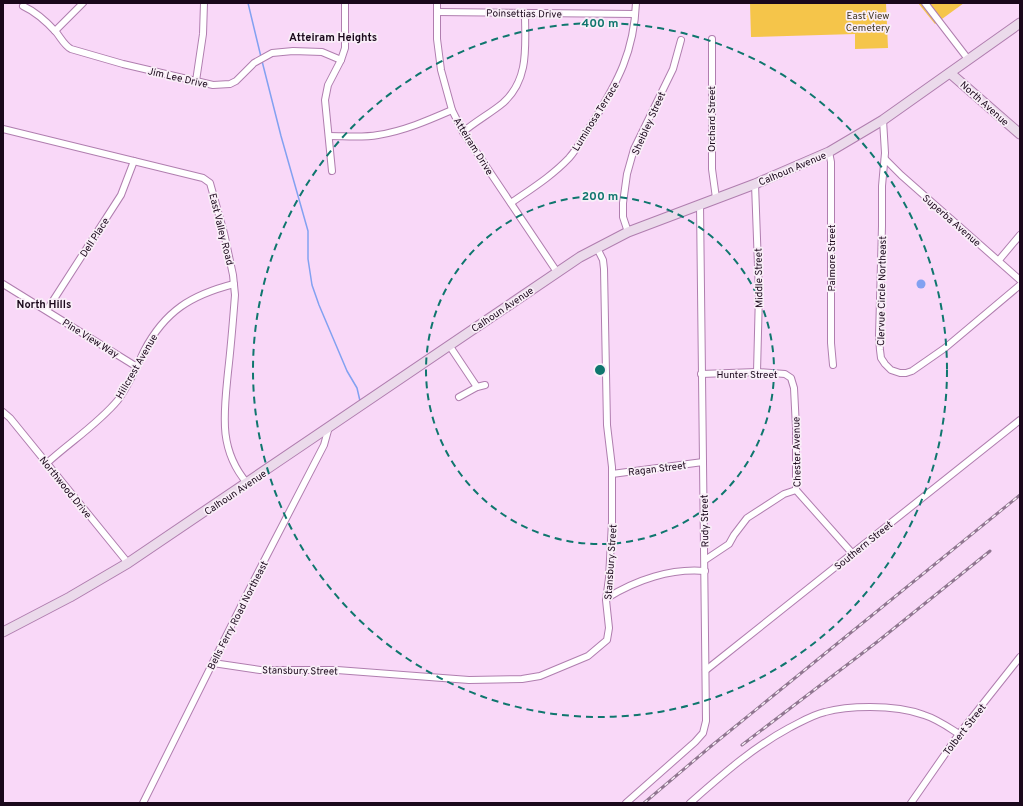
<svg xmlns="http://www.w3.org/2000/svg" width="1023" height="806" font-family="Overpass,sans-serif">
  <style>
    .green { fill: #f5c54a }
    .water { fill: #82a1f1 }
    .lines { fill: none; stroke-linecap: round; stroke-linejoin: round }
    .stream { stroke: #82a1f1; stroke-width: 1.5 }
    .street-casing { stroke: #b07eaf; stroke-width: 8 }
    .secondary-casing { stroke: #b07eaf; stroke-width: 11 }
    .street { stroke: #fff; stroke-width: 6 }
    .secondary { stroke: #ebdaeb; stroke-width: 9 }
    .rail-casing { stroke: #907690; stroke-width: 3 }
    .rail { stroke: #f9eef8; stroke-width: 1.5; stroke-dasharray: 4.5; stroke-linecap: butt }
    .ring { fill: none; stroke: #0f766e; stroke-width: 2; stroke-dasharray: 7 5 }
    .labels { text-anchor: middle; stroke-width: 3.5; stroke-linejoin: round; paint-order: stroke }
    .street-label { font-size: 10px; fill: #1a081b; stroke: #f9eef8 }
    .park-label { font-size: 10px; fill: #413722; stroke: #f9eef8 }
    .neighbourhood-label { font-size: 11px; font-weight: bold; fill: #1a081b; stroke: #f9eef8 }
    .centre { fill: #0f766e; stroke: #f9eef8; stroke-width: 2 }
    .ring-label { font-size: 12px; text-anchor: middle; font-weight: bold; fill: #0f766e; stroke: #f9eef8; stroke-width: 3.5; stroke-linejoin: round; paint-order: stroke }
  </style>
  <rect width="100%" height="100%" fill="#f9d8f8"/>
  <g class="green">
    <path d="M750,3H886L888,48L855,49V34L751,37Z"/>
    <path d="M918,3H964L935,24Z"/>
  </g>
  <circle class="water" cx="921" cy="284" r="4.5"/>
  <g class="lines">
    <g class="stream">
      <path d="M248,3L261,57"/>
      <path d="M262,61L281,136L308,231V259L312,285L319,305L347,371L357,388L360,401"/>
    </g>
    <g class="street-casing">
      <g id="street">
        <path d="M437,3V39L441,70L452,110L463,132L557,272"/>
        <path d="M925,3L968,59"/>
        <path d="M23,6C36,12 46,21 56,32C61,38 64,45 71,49L123,64L213,85L230,84L236,81L254,63L272,53L293,51L322,52L341,60"/>
        <path d="M437,12L635,14"/>
        <path d="M55,31L83,3"/>
        <path d="M712,39V169L716,198"/>
        <path d="M196,81L203,34L204,3"/>
        <path d="M883,120L885,153L882,186V226L879,337L880,350L881,358L885,364L891,370L900,373H906L912,371L945,348L1020,285"/>
        <path d="M3,129L203,178L210,183L224,233L233,275L235,295C233,321 231,346 228,372C224,413 218,449 247,483"/>
        <path d="M463,132C476,121 491,113 503,103C530,79 525,45 525,13"/>
        <path d="M329,136C345,136 362,138 378,135C404,131 429,120 452,110"/>
        <path d="M829,152L831,162V343L833,365"/>
        <path d="M885,159L901,175L1020,280"/>
        <path d="M332,171L325,100L328,85L341,60L345,48V3"/>
        <path d="M755,184L759,293L757,372"/>
        <path d="M511,203C531,189 552,176 569,158C578,148 585,134 593,122C618,81 634,52 636,3"/>
        <path d="M628,232L623,217V203L627,174L634,149L673,69L681,40"/>
        <path d="M999,260L1020,235"/>
        <path d="M3,284L137,367"/>
        <path d="M47,310L121,195L134,161"/>
        <path d="M449,345L477,387"/>
        <path d="M701,374L757,372L785,374L791,378L794,388L796,428V490L852,553"/>
        <path d="M459,397L477,387L485,385"/>
        <path d="M3,412L10,418L128,563"/>
        <path d="M47,463C70,442 98,424 118,400C129,385 136,368 144,351C165,311 191,295 234,284"/>
        <path d="M612,474L703,462"/>
        <path d="M705,560L729,544L734,535L747,518L784,494L796,490"/>
        <path d="M607,598C636,580 671,568 705,571"/>
        <path d="M213,663L260,670H337L469,680L522,679L540,676L588,656L607,640L609,628L606,600L609,578L612,522V467L607,425L604,269L603,260L597,248"/>
        <path d="M706,670L1020,420"/>
        <path d="M143,803L250,588L324,445L329,427"/>
        <path d="M626,803L695,742L703,733L706,721L700,204"/>
        <path d="M690,803C722,775 752,748 789,728C801,722 812,715 825,712C839,708 856,707 870,707C888,707 908,709 924,715C937,719 948,727 959,734"/>
        <path d="M911,803L959,734L1020,657"/>
      </g>
    </g>
    <g class="secondary-casing">
      <g id="secondary">
        <path d="M950,73L1020,134"/>
        <path d="M3,632L70,597L128,563L580,257L628,232L755,184L829,152L883,120L1020,23"/>
      </g>
    </g>
    <use href="#street" class="street"/>
    <use href="#secondary" class="secondary"/>
    <g class="rail-casing">
      <g id="rail">
        <path d="M742,745L877,642L990,551"/>
        <path d="M644,803L710,747L1020,495"/>
      </g>
    </g>
    <use href="#rail" class="rail"/>
  </g>
  <g class="ring">
    <circle cx="600" cy="370" r="174"/>
    <circle cx="600" cy="370" r="347"/>
  </g>
  <g class="labels">
    <g class="street-label">
      <text transform="translate(524 13) rotate(1)" y="4">Poinsettias Drive</text>
      <text transform="translate(178 77) rotate(13)" y="4">Jim Lee Drive</text>
      <text transform="translate(985 103) rotate(42)" y="4">North Avenue</text>
      <text transform="translate(595 116) rotate(-58)" y="4">Luminosa Terrace</text>
      <text transform="translate(711 119) rotate(-90)" y="4">Orchard Street</text>
      <text transform="translate(648 123) rotate(-66)" y="4">Sheibley Street</text>
      <text transform="translate(474 146) rotate(58)" y="4">Atteiram Drive</text>
      <text transform="translate(792 168) rotate(-23)" y="4">Calhoun Avenue</text>
      <text transform="translate(952 220) rotate(41)" y="4">Superba Avenue</text>
      <text transform="translate(222 229) rotate(76)" y="4">East Valley Road</text>
      <text transform="translate(94 237) rotate(-57)" y="4">Dell Place</text>
      <text transform="translate(831 258) rotate(-90)" y="4">Palmore Street</text>
      <text transform="translate(758 278) rotate(-91)" y="4">Middle Street</text>
      <text transform="translate(881 291) rotate(-89)" y="4">Clervue Circle Northeast</text>
      <text transform="translate(502 309) rotate(-34)" y="4">Calhoun Avenue</text>
      <text transform="translate(91 338) rotate(32)" y="4">Pine View Way</text>
      <text transform="translate(136 366) rotate(-60)" y="4">Hillcrest Avenue</text>
      <text x="747" y="378">Hunter Street</text>
      <text transform="translate(796 452) rotate(-91)" y="4">Chester Avenue</text>
      <text transform="translate(657 468) rotate(-7)" y="4">Ragan Street</text>
      <text transform="translate(66 487) rotate(51)" y="4">Northwood Drive</text>
      <text transform="translate(235 492) rotate(-34)" y="4">Calhoun Avenue</text>
      <text transform="translate(704 521) rotate(-91)" y="4">Rudy Street</text>
      <text transform="translate(863 545) rotate(-39)" y="4">Southern Street</text>
      <text transform="translate(610 562) rotate(-86)" y="4">Stansbury Street</text>
      <text transform="translate(237 615) rotate(-63)" y="4">Bells Ferry Road Northeast</text>
      <text transform="translate(300 670) rotate(1)" y="4">Stansbury Street</text>
      <text transform="translate(964 729) rotate(-52)" y="4">Tolbert Street</text>
    </g>
    <g class="park-label">
      <text x="868" y="19">East View<tspan x="868" dy="12">Cemetery</tspan></text>
    </g>
    <g class="neighbourhood-label">
      <text x="333" y="41">Atteiram Heights</text>
      <text x="44" y="308">North Hills</text>
    </g>
  </g>
  <circle cx="600" cy="370" r="6" class="centre"/>
  <g class="ring-label">
    <text x="600" y="27">400 m</text>
    <text x="600" y="200">200 m</text>
  </g>
  <rect width="1023" height="806" fill="none" stroke="#1a081b" stroke-width="8"/>
</svg>
